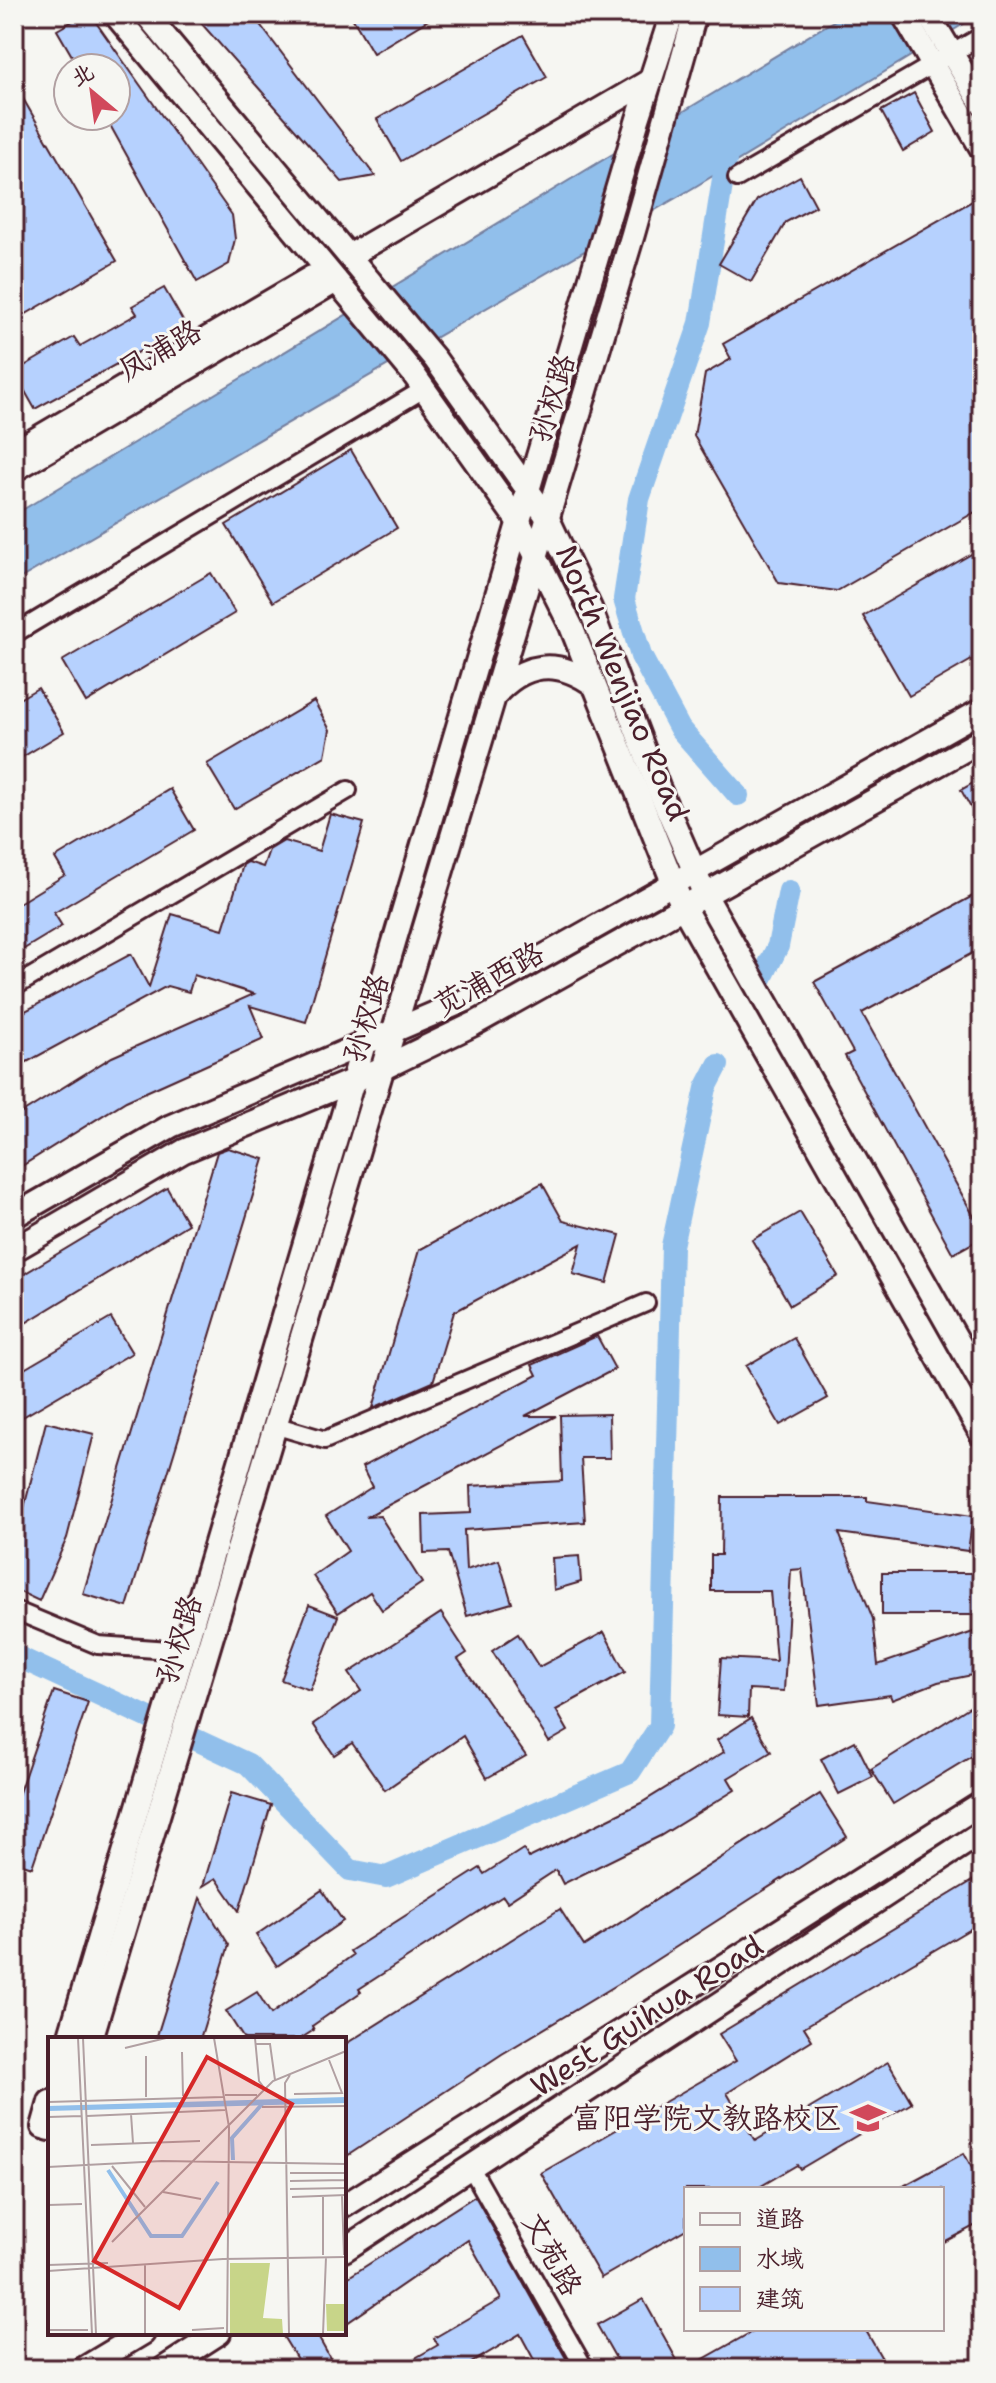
<svg xmlns="http://www.w3.org/2000/svg" width="996" height="2383" font-family="'Shantell Sans','LXGW WenKai TC',sans-serif">
  <style>
    .water { fill: #91bfeb; stroke: #757f9e; stroke-width: 2 }
    .lines { fill: none; stroke-linecap: round; stroke-linejoin: round }
    .canal { stroke: #91bfeb; stroke-width: 22 }
    .building { fill: #b6d1fe; stroke: #4a1f2b; stroke-width: 2 }
    .street-casing { stroke: #4a1f2b; stroke-width: 22 }
    .secondary-casing { stroke: #4a1f2b; stroke-width: 28 }
    .street { stroke: #f6f6f2; stroke-width: 16 }
    .secondary { stroke: #f6f6f2; stroke-width: 22 }
    .labels { text-anchor: middle; stroke-width: 6; stroke-linejoin: round; paint-order: stroke }
    .street-label { font-size: 30px; fill: #4a1f2b; stroke: #f6f6f2 }
    .poi-label { font-size: 30px; fill: #4a1f2b; stroke: #f6f6f2; text-anchor: end }
    .inset-river { fill: none; stroke: #91bfeb; stroke-width: 4 }
    .inset-road { fill: none; stroke: #b1a0a2; stroke-width: 2 }
    .view { fill: #d62828; fill-opacity: 0.15; stroke: #d62828; stroke-width: 4 }
    .inset-edge { fill: none; stroke: #4a1f2b; stroke-width: 4 }
  </style>
  <rect width="100%" height="100%" fill="#f6f6f2"/>
  <filter id="ink" filterUnits="userSpaceOnUse"><feTurbulence type="fractalNoise" baseFrequency=".0125" numOctaves="2"/><feDisplacementMap in="SourceGraphic" scale="16" xChannelSelector="R" yChannelSelector="G"/><feConvolveMatrix kernelMatrix="1 2 1 2 8 2 1 2 1" color-interpolation-filters="sRGB"/></filter>
  <g filter="url(#ink)">
    <path class="water" d="M845,14H980L688,191L14,582V515Z"/>
    <g class="lines">
      <g class="canal">
        <path d="M729,141L700,323L639,499L624,599L641,656L680,729L738,795"/>
        <path d="M762,978L778,946L789,891"/>
        <path d="M14,1655L248,1764L350,1870L386,1877L630,1772L660,1726L672,1246L706,1088L718,1065"/>
      </g>
    </g>
    <g class="building">
      <path d="M85,14H90L232,215L235,239L229,264L197,282L105,116H116V68H79L57,30Z"/>
      <path d="M193,14H252L375,176L342,182Z"/>
      <path d="M350,14H438L373,53Z"/>
      <path d="M523,35L547,77L401,161L377,119Z"/>
      <path d="M14,83L117,261L14,321Z"/>
      <path d="M914,93L935,132L903,151L881,111Z"/>
      <path d="M800,176L816,206L786,222L751,282L719,264L757,200Z"/>
      <path d="M976,199L982,210V508L837,591L779,583L694,436L705,374L731,359L723,344Z"/>
      <path d="M164,288L186,326L35,409L14,372L74,337L80,346L137,314L132,306Z"/>
      <path d="M351,450L397,528L273,602L226,525Z"/>
      <path d="M982,548V654L909,696L863,616Z"/>
      <path d="M211,573L235,613L86,702L62,661Z"/>
      <path d="M38,688L64,732L14,762V702Z"/>
      <path d="M314,701L330,730L325,756L234,809L207,764Z"/>
      <path d="M982,778V828L961,790Z"/>
      <path d="M170,789L194,830L54,913L62,926L14,955V906L65,875L55,858Z"/>
      <path d="M330,814L364,823L306,1022L250,1006L264,1039L126,1101L20,1167L14,1156V1118L112,1057L254,994L194,975L189,992L167,986L14,1069V1017L131,954L149,987L172,914L223,929L243,865L248,862L263,867L269,850L284,841L319,851Z"/>
      <path d="M982,891V948L862,1013L982,1231V1238L953,1254L845,1056L853,1052L814,982Z"/>
      <path d="M228,1148L264,1159L127,1607L83,1594L217,1152Z"/>
      <path d="M542,1183L563,1221L620,1235L607,1283L573,1274L581,1244L454,1312L433,1382L373,1408L419,1250Z"/>
      <path d="M167,1188L188,1224L14,1330V1280Z"/>
      <path d="M800,1212L838,1276L790,1305L752,1240Z"/>
      <path d="M111,1318L132,1353L14,1422V1375Z"/>
      <path d="M597,1336L615,1369L525,1416H556L366,1517L380,1516L422,1583L382,1610L370,1592L338,1613L313,1576L348,1551L326,1516L372,1487L362,1467L537,1375L532,1365Z"/>
      <path d="M794,1338L828,1398L780,1425L746,1366Z"/>
      <path d="M609,1414L610,1458H581L585,1522L464,1530L466,1570L499,1560L512,1603L467,1616L448,1552L424,1553L423,1515L471,1513L470,1486L562,1481L560,1415Z"/>
      <path d="M46,1422L94,1434L67,1538L39,1601L14,1589V1530L18,1531Z"/>
      <path d="M722,1497H867V1501L973,1516L968,1551L839,1533L873,1619L878,1665L982,1629V1673L938,1682L892,1700L890,1695L819,1705L802,1569L791,1570L784,1691L749,1689L748,1717L717,1715L721,1658L776,1661L770,1591H711V1555H721Z"/>
      <path d="M579,1556L581,1582L554,1590L552,1558Z"/>
      <rect x="882" y="1573" width="100" height="42"/>
      <path d="M309,1605L338,1616L310,1690L281,1680Z"/>
      <path d="M441,1613L467,1653L458,1659L526,1756L487,1778L463,1736L385,1790L352,1743L334,1755L313,1724L361,1691L349,1673Z"/>
      <path d="M604,1632L625,1672L556,1710L568,1731L549,1742L492,1651L518,1634L539,1667Z"/>
      <path d="M54,1691L88,1702L32,1867L14,1861V1807Z"/>
      <path d="M982,1699V1750L893,1804L871,1769Z"/>
      <path d="M751,1718L771,1752L728,1778L735,1790L660,1836L563,1884L556,1870L507,1902L503,1896L359,1989L361,1992L312,2026L314,2030L300,2039H244L226,2011L257,1992L271,2014L353,1955L350,1951L480,1868L484,1874L523,1849L529,1858L641,1803L724,1752L717,1740Z"/>
      <path d="M855,1741L873,1777L839,1794L821,1759Z"/>
      <path d="M231,1793L271,1805L239,1911L216,1878L203,1886Z"/>
      <path d="M820,1794L847,1837L625,1980L502,2054L344,2158V2045L560,1909L584,1946Z"/>
      <path d="M982,1875V1922L804,2027L812,2040L727,2093L755,2141L888,2062L912,2103L800,2169L797,2165L756,2189H686V2229L601,2278L541,2173L736,2061L719,2034Z"/>
      <path d="M322,1890L343,1921L277,1966L256,1935Z"/>
      <path d="M200,1898L229,1945L200,2039H156Z"/>
      <path d="M964,2153L982,2187V2222L942,2243V2189H898Z"/>
      <path d="M475,2196L572,2369H539L520,2334L461,2369H396L438,2345L434,2338L501,2299L468,2240L344,2325V2280Z"/>
      <path d="M643,2299L682,2369H622L597,2325Z"/>
      <path d="M757,2329H865L888,2369H686Z"/>
      <path d="M281,2333H316L336,2369H303Z"/>
    </g>
    <g class="lines">
      <g class="street-casing">
        <g id="street">
          <path d="M737,178L982,36"/>
          <path d="M14,634L424,389"/>
          <path d="M14,987L348,790"/>
          <path d="M274,1425L325,1440L646,1303"/>
          <path d="M14,1610L98,1645L185,1651"/>
          <path d="M470,2166L585,2369"/>
        </g>
      </g>
      <g class="secondary-casing">
        <g id="secondary">
          <path d="M115,14L412,372L520,524L571,626L682,905L982,1435"/>
          <path d="M146,14L435,359L547,517L590,608L658,787L704,893L982,1384"/>
          <path d="M903,14L982,149"/>
          <path d="M928,14L982,104"/>
          <path d="M349,256L651,80"/>
          <path d="M14,452L312,277"/>
          <path d="M14,470L336,281"/>
          <path d="M494,696C524,662 557,658 594,685"/>
          <path d="M14,1216L171,1126L466,1000L982,710"/>
          <path d="M14,1250L184,1151L381,1069L474,1024L982,740"/>
          <path d="M69,2039L638,119L672,14"/>
          <path d="M91,2039L633,234L695,14"/>
          <path d="M50,2102L43,2127L50,2129"/>
          <path d="M344,2206L982,1803"/>
          <path d="M344,2250L982,1832"/>
          <path d="M83,2369L143,2333"/>
          <path d="M163,2369L219,2333"/>
        </g>
      </g>
      <use href="#street" class="street"/>
      <use href="#secondary" class="secondary"/>
    </g>
  </g>
  <defs>
    <g id="school-bare" transform="scale(2.76)"><path d="M0-5L7-2L0 1L-7-2ZM-4 1L0 2.5L4 1V4Q0 6-4 4Z" fill="#d1495b" stroke="#f6f6f2" stroke-width="2.5" paint-order="stroke"/></g>
  </defs>
  <g fill-rule="evenodd">
    <use href="#school-bare" x="868" y="2118"/>
  </g>
  <g class="labels">
    <g class="street-label">
      <text transform="translate(160 350) rotate(-30)" y="10">凤浦路</text>
      <text transform="translate(552 398) rotate(-73)" y="10">孙权路</text>
      <text transform="translate(622 683) rotate(67)" y="10">North Wenjiao Road</text>
      <text transform="translate(489 979) rotate(-29)" y="10">苋浦西路</text>
      <text transform="translate(366 1018) rotate(-73)" y="10">孙权路</text>
      <text transform="translate(179 1639) rotate(-73)" y="10">孙权路</text>
      <text transform="translate(647 2016) rotate(-33)" y="10">West Guihua Road</text>
      <text transform="translate(552 2254) rotate(61)" y="10">文苑路</text>
    </g>
    <g class="poi-label">
      <text x="842" y="2128">富阳学院文教路校区</text>
    </g>
  </g>
  <g transform="translate(48 2037)">
    <rect width="298" height="298" fill="#f6f6f2"/>
    <path d="M182,226H222L215,281L234,282L235,297H182ZM278,267H298V294H279Z" fill="#c8d589"/>
    <path d="M298,60V66L0,74V69Z" fill="#91bfeb"/>
    <path class="inset-river" d="M185,123L184,101L215,66M60,133L103,199H134L170,145"/>
    <path class="inset-road" d="M30,1L44,297M35,1L48,297M166,1L181,90L179,297M207,1L211,44L217,52M207,7H222L227,43M77,11L118,1M134,15L135,59M98,19V60M246,57L294,56L281,23M177,58H209M0,65L175,60M214,70L298,69M83,77L85,106M39,79L177,73M0,80L34,79M297,84V127M43,108L152,104M64,129L97,170M0,130L114,124L298,127M242,136H298V148M242,144L298,143M242,152L298,151M115,155L153,162M294,159L296,218M244,160L298,158M0,168L34,167M64,205L225,44L298,14M275,218V160M0,228L60,226M97,228V297M0,234L175,222L298,220M0,293H40M144,293L176,291M241,297L237,46L242,38M275,297L278,220"/>
    <path class="view" d="M159,20L244,67L131,271L46,224Z"/>
    <rect width="298" height="298" class="inset-edge"/>
  </g>
  <rect width="996" height="2383" fill="none" stroke="#f6f6f2" stroke-width="48"/>
  <rect x="24" y="24" width="948" height="2335" fill="none" stroke="#4a1f2b" stroke-width="3" filter="url(#ink)"/>
  <rect x="684" y="2187" width="260" height="144" fill="#f6f6f2" stroke="#b1a0a2" stroke-width="2"/>
  <rect x="700" y="2213" width="40" height="12" fill="#f6f6f2" stroke="#b1a0a2" stroke-width="2"/>
  <text x="756" y="2227" font-size="24" fill="#4a1f2b">道路</text>
  <rect x="700" y="2247" width="40" height="24" fill="#91bfeb" stroke="#b1a0a2" stroke-width="2"/>
  <text x="756" y="2267" font-size="24" fill="#4a1f2b">水域</text>
  <rect x="700" y="2287" width="40" height="24" fill="#b6d1fe" stroke="#b1a0a2" stroke-width="2"/>
  <text x="756" y="2307" font-size="24" fill="#4a1f2b">建筑</text>
  <g transform="translate(92 92) rotate(331)"><circle r="38" fill="#f6f6f2" stroke="#b1a0a2" stroke-width="2"/>
  <path d="M0-6L14 30L0 20L-14 30Z" fill="#d1495b"/>
  <text y="-12" font-size="22" font-weight="bold" text-anchor="middle" fill="#4a1f2b">北</text>
  </g>
</svg>
